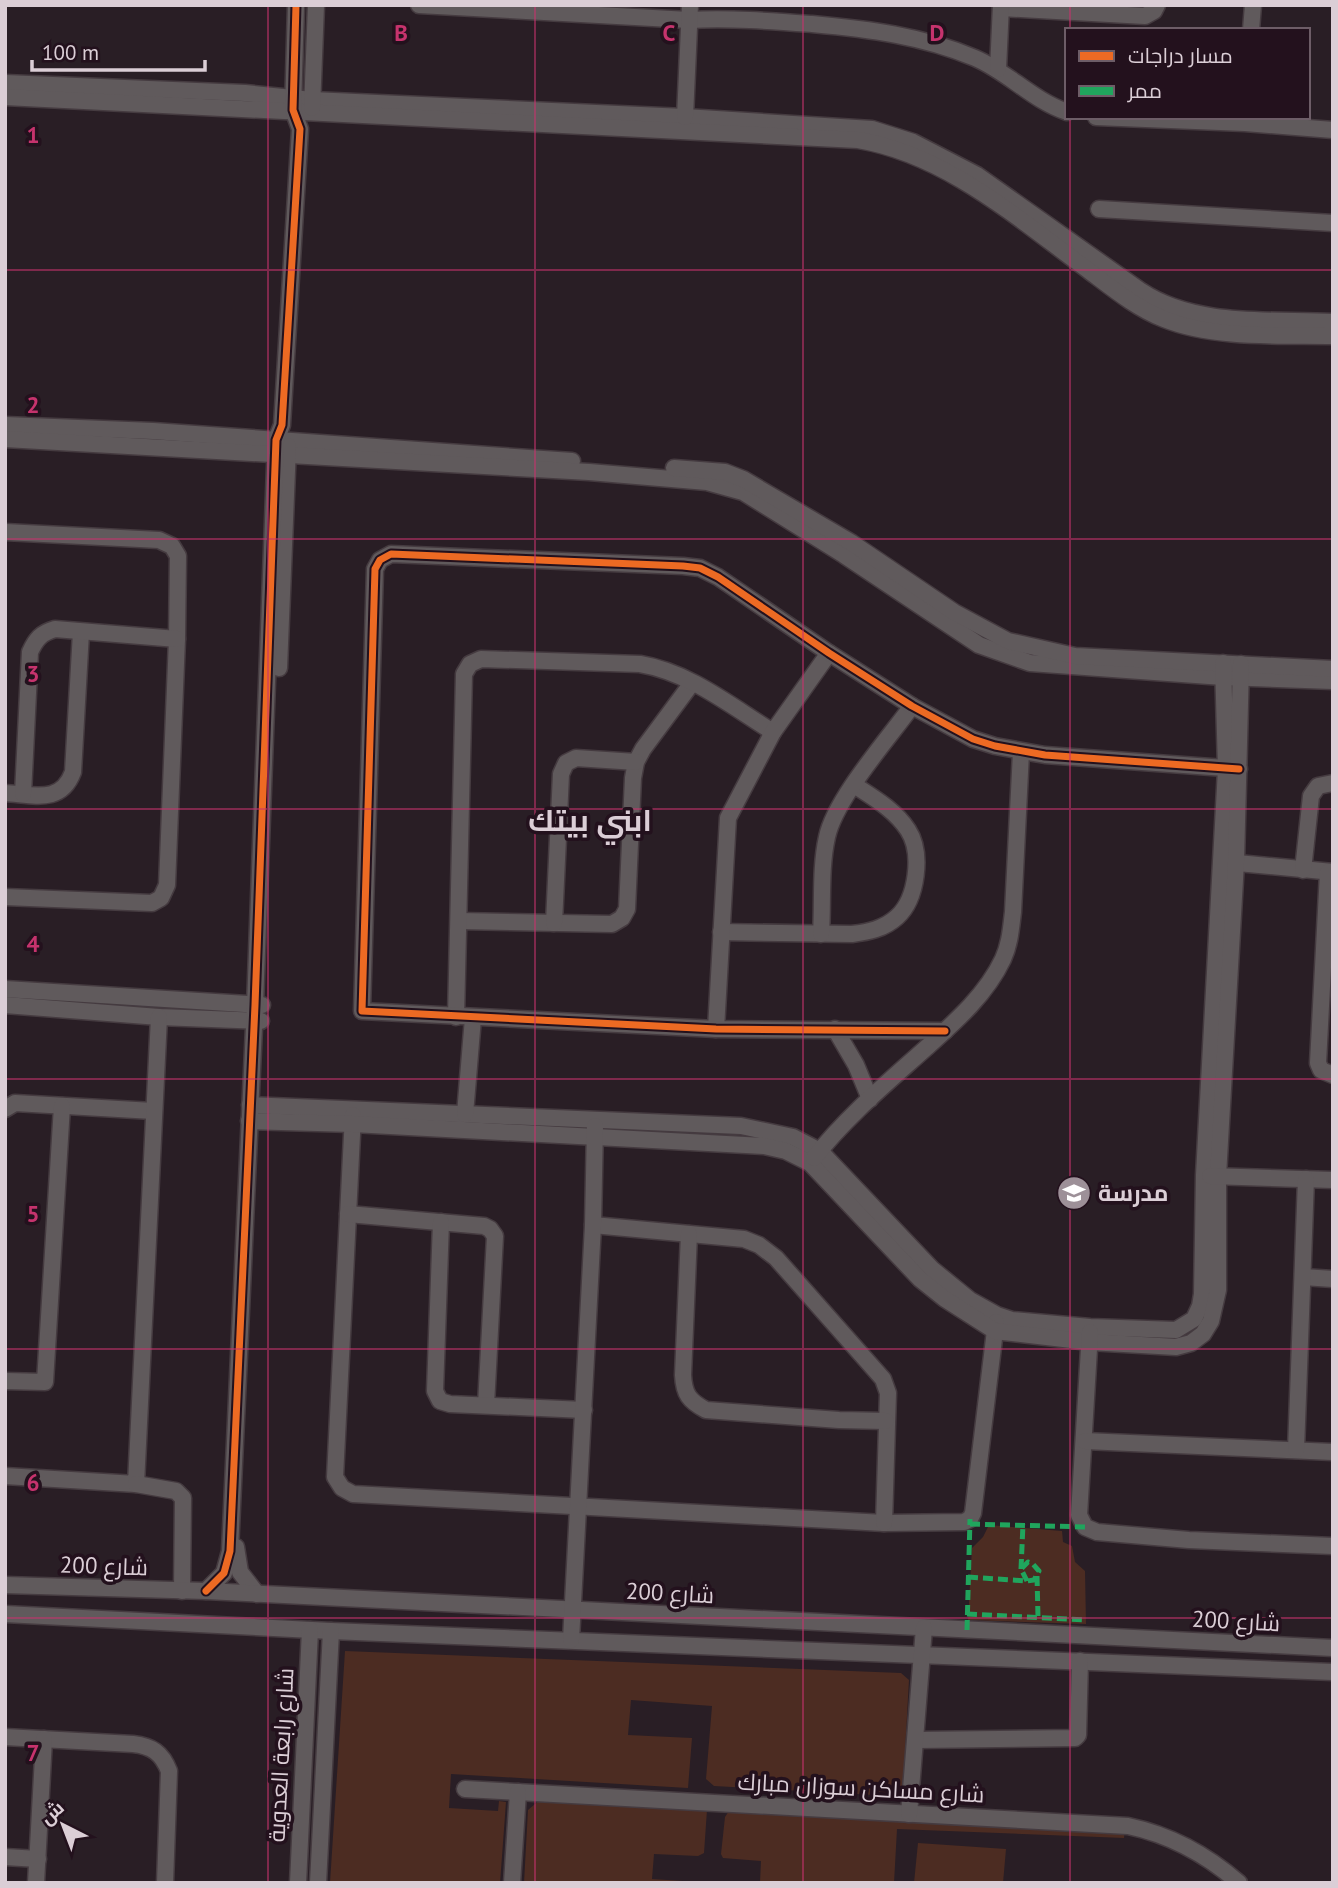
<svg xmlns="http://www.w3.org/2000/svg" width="1338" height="1888" font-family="'PT Sans',Cairo,sans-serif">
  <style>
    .green { fill: #4c2c22 }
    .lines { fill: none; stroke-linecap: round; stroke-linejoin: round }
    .minor-casing { stroke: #453b40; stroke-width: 19 }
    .minor { stroke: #605a5c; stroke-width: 16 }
    .quiet { stroke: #20a55d; stroke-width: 5; stroke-dasharray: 10 5; stroke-linecap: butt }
    .cycleway-casing { stroke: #23111d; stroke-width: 11 }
    .cycleway { stroke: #ed6a23; stroke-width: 7 }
    .grid { fill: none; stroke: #c6336d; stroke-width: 2; stroke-opacity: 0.55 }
    .labels { text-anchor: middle; stroke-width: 7; stroke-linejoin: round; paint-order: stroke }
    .poi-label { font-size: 23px; font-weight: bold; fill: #dbced6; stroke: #23111d; text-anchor: start }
    .street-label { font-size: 23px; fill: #dbced6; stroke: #23111d }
    .district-label { font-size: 30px; font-weight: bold; fill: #dbced6; stroke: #23111d }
    .grid-label { font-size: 23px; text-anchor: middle; font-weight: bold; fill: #c6336d; stroke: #23111d; stroke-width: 7; stroke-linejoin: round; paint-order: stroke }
  </style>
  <rect width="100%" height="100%" fill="#291e25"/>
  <g class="green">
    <path d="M989,1525L1062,1531L1063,1542L1072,1546L1075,1562L1085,1571L1086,1624L968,1620L972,1548L983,1537Z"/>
    <path d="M345,1651L901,1673L909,1680L903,1788L893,1796L714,1786L706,1779L712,1706L631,1700L628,1735L692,1738L688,1788L451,1774L449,1808L498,1811L499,1801L506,1802L500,1883H330Z"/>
    <path d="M541,1799L707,1810L704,1853L698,1856L654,1854L652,1879L713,1883H524L528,1810Z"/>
    <path d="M729,1811L1125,1827L1124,1838L897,1829L894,1883H760L761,1861L723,1858L721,1854L725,1817Z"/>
    <path d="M918,1843L1006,1849L1003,1883H914Z"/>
  </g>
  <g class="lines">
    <g class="minor-casing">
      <g id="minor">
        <path d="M419,5L689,20C731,18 771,21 812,24C868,29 923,36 975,58C1008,72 1032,100 1067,112"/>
        <path d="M1001,8L1145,16L1154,11L1157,5"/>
        <path d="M1251,30L1253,5"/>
        <path d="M998,69L1001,5"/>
        <path d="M5,83L245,93L312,100L685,117L872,129L913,142L977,175L1141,291C1195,327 1270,319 1333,322"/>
        <path d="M5,97L858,140C947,155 1018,219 1088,270C1112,288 1136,308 1164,319C1213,339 1280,335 1333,336"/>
        <path d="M312,108L316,5"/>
        <path d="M685,117L690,5"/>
        <path d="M1096,117L1245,123L1333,130"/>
        <path d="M1099,209L1333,223"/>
        <path d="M5,425L153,431L572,461"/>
        <path d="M5,439L589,472L707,482L743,492L844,555L979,645L1030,663L1223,677L1333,681"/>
        <path d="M674,468L725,472L743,479L852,543L954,612L1008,641L1075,656L1333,669"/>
        <path d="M5,532L159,540L172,546L178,556L177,639L167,885L161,898L152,903L5,897"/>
        <path d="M279,668L288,446"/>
        <path d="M5,793C35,795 61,804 73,772L81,632"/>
        <path d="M23,794L30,652C36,639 41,633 55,629L177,639"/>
        <path d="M1227,862L1333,872"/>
        <path d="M1303,870L1311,796L1318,786L1333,783"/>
        <path d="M1328,872L1318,1063L1321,1070L1333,1075"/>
        <path d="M459,921L612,924L622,918L627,909L633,778L636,762L643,749L692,683"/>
        <path d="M554,923L561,774L566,763L576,758L636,762"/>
        <path d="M721,932L852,934C868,932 884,929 897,917C917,899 923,853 908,830C895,810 874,798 854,785"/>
        <path d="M821,934C823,902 820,868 827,837C835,799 888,739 912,706"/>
        <path d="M5,989L262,1005"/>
        <path d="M5,1005L159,1017L261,1021"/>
        <path d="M456,1017L464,674L470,664L481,659L640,664C689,672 731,706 773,732"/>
        <path d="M716,1029L728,818L773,732L829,653"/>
        <path d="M835,1029L856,1065L870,1099"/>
        <path d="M945,1031L716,1029L362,1011L375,569L380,560L391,554L683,566L700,568L718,577L829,653L912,706L973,739L995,746L1045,755L1239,769"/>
        <path d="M250,1105L741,1126L793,1137L820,1151L932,1269L970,1300L997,1315L1012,1320L1090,1327L1176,1330L1194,1319L1200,1306L1202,1294L1204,1175L1226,769L1223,663"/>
        <path d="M5,1109L15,1103L153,1111"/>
        <path d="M465,1114L473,1018"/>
        <path d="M353,1115L335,1477L342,1488L353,1494L884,1523L964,1522L970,1519L973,1513L996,1322"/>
        <path d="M249,1121L353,1124L764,1146L786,1151L810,1163L920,1279L945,1299L995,1331L1089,1342L1176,1347L1191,1343L1203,1334L1211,1321L1218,1290V1176L1236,862L1241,664"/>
        <path d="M814,1158C846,1117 887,1083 926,1048C955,1022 986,995 1003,959C1010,944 1011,928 1013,912L1021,752"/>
        <path d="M1210,1176L1333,1180"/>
        <path d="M348,1214L484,1226L490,1229L495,1236L486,1405"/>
        <path d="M441,1222L435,1391L440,1401L450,1404L584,1410"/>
        <path d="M593,1225L744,1239L759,1245L776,1258L883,1379L888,1393L884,1523"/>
        <path d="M689,1234L683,1375C684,1394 689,1401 706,1410L839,1420L886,1421"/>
        <path d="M1303,1277L1333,1279"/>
        <path d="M1090,1332L1079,1515L1085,1527L1097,1532L1189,1540L1333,1546"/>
        <path d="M5,1381L45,1382L62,1106"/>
        <path d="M1085,1441L1333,1452"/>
        <path d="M1296,1450L1306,1179"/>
        <path d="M5,1476L136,1484L159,1017"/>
        <path d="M136,1484L176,1491L183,1498L182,1591"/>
        <path d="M236,1547L240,1572L257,1594"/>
        <path d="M5,1585L206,1591L1333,1648"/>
        <path d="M206,1591L224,1573L230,1551L255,1005L276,440L282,425L300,129L293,110L296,5"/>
        <path d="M5,1614L331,1631L1333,1672"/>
        <path d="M571,1640L593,1225L595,1126"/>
        <path d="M5,1737L133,1744C152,1746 162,1753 169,1771L165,1883"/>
        <path d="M916,1740L1075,1738L1078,1735L1080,1661"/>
        <path d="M465,1789L1128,1826C1171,1835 1206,1854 1239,1883"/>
        <path d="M909,1814L924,1628"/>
        <path d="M5,1857L38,1859"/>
        <path d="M36,1883L44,1739"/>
        <path d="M298,1883L310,1630"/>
        <path d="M318,1883L331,1631"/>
        <path d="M512,1883L518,1792"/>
      </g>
    </g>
    <use href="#minor" class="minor"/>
    <g class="quiet">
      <path d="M970,1524L1085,1527"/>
      <path d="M1021,1569L1023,1524"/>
      <path d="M1037,1576L1038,1617"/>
      <path d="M968,1577L1027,1581L1034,1580L1039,1571L1032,1563L1028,1562L1021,1569L1027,1581"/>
      <path d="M967,1614L1085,1620"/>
      <path d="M967,1630L970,1519"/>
    </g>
    <g class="cycleway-casing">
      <g id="cycleway">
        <path d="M945,1031L716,1029L362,1011L375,569L380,560L391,554L683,566L700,568L718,577L829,653L912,706L973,739L995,746L1045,755L1239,769"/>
        <path d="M206,1591L224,1573L230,1551L255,1005L276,440L282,425L300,129L293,110L296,5"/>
      </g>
    </g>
    <use href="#cycleway" class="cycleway"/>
  </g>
  <path class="grid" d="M268,5V1883M535,5V1883M803,5V1883M1070,5V30M1070,117V1883M5,270H1333M5,539H1333M5,809H1333M5,1079H1333M5,1349H1333M5,1618H1333"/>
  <defs>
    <g id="school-disc" transform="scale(1.75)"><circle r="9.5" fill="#9d9098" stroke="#23111d"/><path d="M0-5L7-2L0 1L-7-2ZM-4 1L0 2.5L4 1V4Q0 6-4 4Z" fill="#fff"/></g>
  </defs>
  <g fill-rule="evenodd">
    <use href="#school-disc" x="1074" y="1193"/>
  </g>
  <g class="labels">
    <g class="poi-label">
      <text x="1098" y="1201">مدرسة</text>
    </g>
    <g class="street-label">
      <text transform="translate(104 1566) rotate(2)" y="8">شارع 200</text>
      <text transform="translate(670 1593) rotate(3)" y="8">شارع 200</text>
      <text transform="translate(1236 1621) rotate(3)" y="8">شارع 200</text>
      <text transform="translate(281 1755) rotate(-87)" y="8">شارع رابعة العدوية</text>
      <text transform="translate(861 1788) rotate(3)" y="8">شارع مساكن سوزان مبارك</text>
    </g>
    <g class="district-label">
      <text x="590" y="831">ابني بيتك</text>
    </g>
  </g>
  <g class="grid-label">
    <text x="401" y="41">B</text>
    <text x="669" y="41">C</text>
    <text x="937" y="41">D</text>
    <text x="33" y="143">1</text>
    <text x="33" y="413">2</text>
    <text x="33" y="682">3</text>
    <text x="33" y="952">4</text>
    <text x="33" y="1222">5</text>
    <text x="33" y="1491">6</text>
    <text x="33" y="1761">7</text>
  </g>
  <rect width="1338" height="1888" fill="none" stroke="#dbced6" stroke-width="14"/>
  <rect x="1065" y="28" width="245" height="91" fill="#23111d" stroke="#6d5d67" stroke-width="2"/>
  <rect x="1079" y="51" width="35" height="10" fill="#ed6a23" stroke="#6d5d67" stroke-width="2"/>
  <text x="1128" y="63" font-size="21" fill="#dbced6">مسار دراجات</text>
  <rect x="1079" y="86" width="35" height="10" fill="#20a55d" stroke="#6d5d67" stroke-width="2"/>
  <text x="1128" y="98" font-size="21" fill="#dbced6">ممر</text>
  <g transform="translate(63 1825) rotate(318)" stroke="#23111d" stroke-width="5" paint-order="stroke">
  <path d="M0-5L12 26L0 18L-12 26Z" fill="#dbced6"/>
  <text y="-10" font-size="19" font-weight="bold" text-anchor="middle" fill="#dbced6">ش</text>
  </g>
  <path d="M32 60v10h173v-10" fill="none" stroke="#dbced6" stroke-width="3.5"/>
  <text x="42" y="60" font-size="21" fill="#dbced6" stroke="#23111d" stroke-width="5" paint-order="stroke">100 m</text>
</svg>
